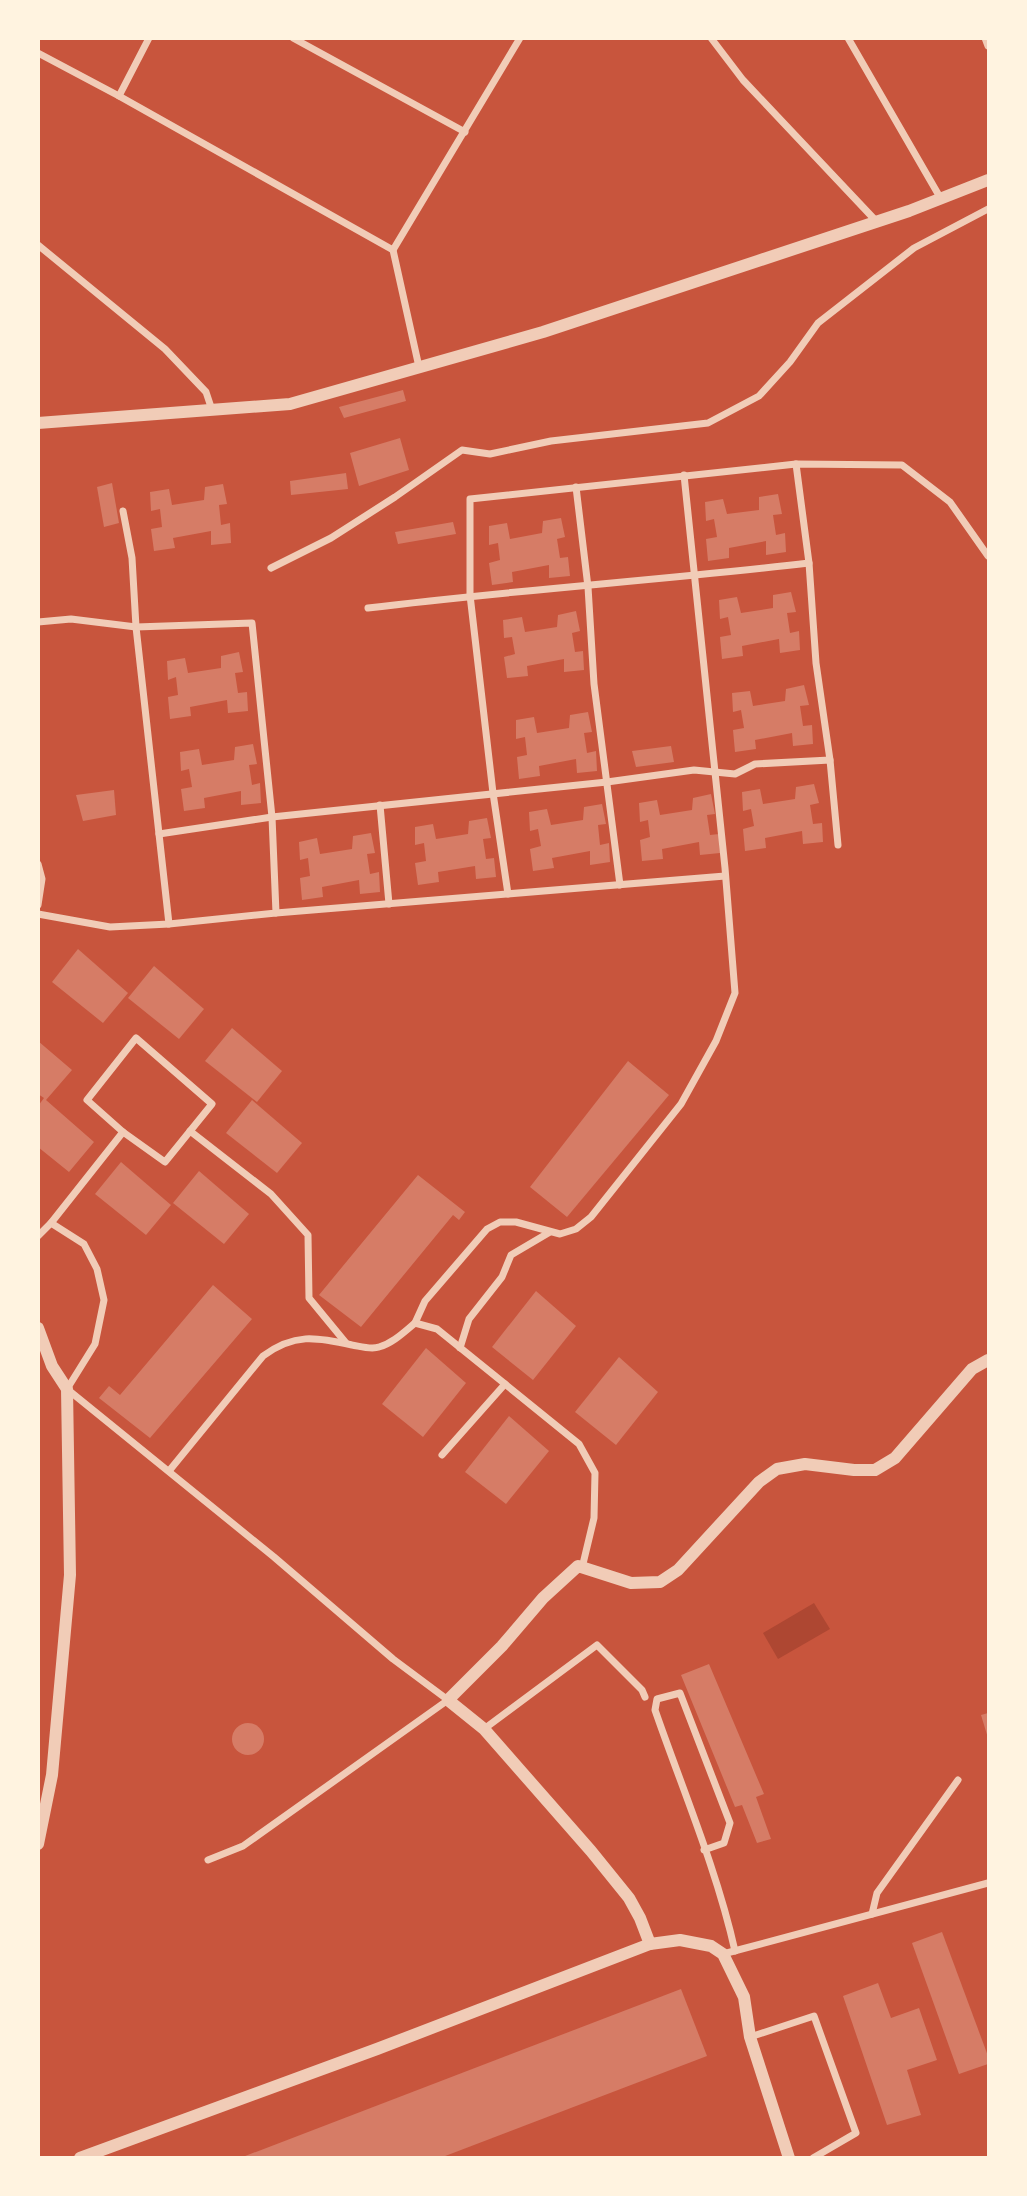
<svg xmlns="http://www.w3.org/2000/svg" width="1027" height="2196" font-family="Commissioner,sans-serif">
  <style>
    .green { fill: #ae4732 }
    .building { fill: #d67c66 }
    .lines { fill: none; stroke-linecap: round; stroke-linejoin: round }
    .minor { stroke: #f1ccb7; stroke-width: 7 }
    .tertiary { stroke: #f1ccb7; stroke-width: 12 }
  </style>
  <rect width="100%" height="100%" fill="#c8553d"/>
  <path class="green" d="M814,1603L830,1629L778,1659L763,1633Z"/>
  <g class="building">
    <path d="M403,390L406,401L344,418L339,407Z"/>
    <path d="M400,438L409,470L359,486L350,453Z"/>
    <path d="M346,473L348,489L291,495L290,481Z"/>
    <path d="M112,483L119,523L104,527L97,487Z"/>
    <path d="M223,484L227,504L219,505L221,525L230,523L231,543L211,545V531L173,538L175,548L154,551L151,529L162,527L160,509L151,511L150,492L169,489L172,505L204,500L205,487Z"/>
    <path d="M778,494L782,514L773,515L776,535L785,533L786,552L766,555V541L729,548V558L708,561L706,539L717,537L714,519L706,521L705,502L723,499L727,514L759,510V497Z"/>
    <path d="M561,518L565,537L557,539L560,558L568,557L570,576L549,578V565L512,572L513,582L492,585L489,563L500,560L498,543L489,545V526L507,523L510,539L542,533L543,521Z"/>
    <path d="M453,522L456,534L398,544L395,532Z"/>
    <path d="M791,592L796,612L787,613L790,633L799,631L800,650L780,653L779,639L742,646L743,656L722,659L720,637L731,635L728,617L720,619L719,600L737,597L741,613L773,608V595Z"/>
    <path d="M576,611L580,631L572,633L575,652L583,651L584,670L564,672V659L527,666L528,676L507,678L504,657L515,654L512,637L504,638L503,620L522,617L525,632L557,627L558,615Z"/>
    <path d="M239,652L243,672L235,673L238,693L247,692L248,711L228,713L227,700L190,707L191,716L170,719L168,697L178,695L176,677L168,680L167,661L185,658L188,673L221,668V656Z"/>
    <path d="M804,685L809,705L800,706L803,726L812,725L813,744L793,746L792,733L755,740L756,749L735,752L733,730L744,728L741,710L733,712L732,693L750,691L753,706L785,701L786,689Z"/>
    <path d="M588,712L592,732L584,733L587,753L596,751L597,771L577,773L576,759L539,766L540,776L519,779L517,757L527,755L525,737L516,739V720L534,717L537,733L569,728L570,715Z"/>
    <path d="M253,744L257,764L249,765L252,785L260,783L261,803L241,805V791L204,798L205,808L184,811L181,789L192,787L189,769L181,771L180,752L199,749L202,765L234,760L235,747Z"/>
    <path d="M671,746L674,762L636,767L632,751Z"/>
    <path d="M814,784L819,803L810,805L813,824L822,823L823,842L803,844L802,831L765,838L766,848L745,851L743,829L754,826L751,809L743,811L742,792L760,789L763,804L795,799L796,787Z"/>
    <path d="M114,790L116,815L83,821L76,795Z"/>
    <path d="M711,794L715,814L707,815L710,835L719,834L720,853L700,855L699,842L662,849L663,859L642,861L640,840L650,837L648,820L640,822L639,803L657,800L660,815L692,810L693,798Z"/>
    <path d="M602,804L606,824L598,825L600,845L609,843L610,862L590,865V851L552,858L554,868L533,871L530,849L541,846L538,829L530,831L529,812L547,809L551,825L583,820L584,807Z"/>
    <path d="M487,818L491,838L483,839L486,859L494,858L496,877L476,879L475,866L438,872L439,882L418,885L415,863L426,861L424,843L415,845V827L433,824L436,839L468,834L469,821Z"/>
    <path d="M371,833L375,853L367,854L370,874L379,872L380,892L360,894L359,880L322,887L323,897L302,900L300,878L310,876L308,858L300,860L299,842L317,838L320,854L352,849L353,836Z"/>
    <path d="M78,949L128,993L103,1023L52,982Z"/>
    <path d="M154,966L204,1009L179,1039L128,998Z"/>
    <path d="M232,1028L282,1071L257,1102L205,1061Z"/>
    <path d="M38,1041L72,1070L46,1100L94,1142L69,1172L38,1147V1106L44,1098L38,1094Z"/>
    <path d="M628,1061L669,1095L567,1217L530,1187Z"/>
    <path d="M252,1100L302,1143L277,1173L226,1133Z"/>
    <path d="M121,1162L171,1205L146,1235L95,1194Z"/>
    <path d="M199,1171L249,1214L224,1244L173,1203Z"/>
    <path d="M418,1175L465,1212L459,1220L453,1215L361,1327L319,1295Z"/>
    <path d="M213,1285L252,1319L150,1438L99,1398L109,1386L120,1395Z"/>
    <path d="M536,1291L576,1326L533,1380L492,1347Z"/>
    <path d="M426,1348L466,1383L423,1437L382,1404Z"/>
    <path d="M619,1357L658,1392L616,1445L575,1412Z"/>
    <path d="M509,1416L549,1451L506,1504L465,1472Z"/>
    <path d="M709,1664L764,1794L756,1797L771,1839L757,1843L742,1805L735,1807L681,1675Z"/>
    <path d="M988,1713V1738L981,1715Z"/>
    <circle cx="248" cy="1739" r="16"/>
    <path d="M942,1932L988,2056V2064L959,2074L912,1943Z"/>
    <path d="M878,1983L891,2018L919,2008L937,2060L907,2070L921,2115L887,2125L843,1996Z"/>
    <path d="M681,1989L707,2056L440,2158H240Z"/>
  </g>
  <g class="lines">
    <g class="minor">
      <path d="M293,38L465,132"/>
      <path d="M711,38L743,80L877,222"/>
      <path d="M848,38L941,199"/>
      <path d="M985,38L988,46"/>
      <path d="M38,53L119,96L393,250L520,38"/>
      <path d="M119,96L149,38"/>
      <path d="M38,245L165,349L206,392L212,410"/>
      <path d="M393,250L419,367"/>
      <path d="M576,487L588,587L594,684L620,885"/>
      <path d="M123,511L132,558L136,627L169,924"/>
      <path d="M271,568L331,538L395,497L462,450L490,454L551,441L708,423L759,396L790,362L818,323L914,248L988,209"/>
      <path d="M368,608C514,590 662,580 809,563"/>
      <path d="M38,622L71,619L136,627L252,623L272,817L276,913L169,924L110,927L38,914"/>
      <path d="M830,760L816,663L809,563L796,464L902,465L950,502L988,556"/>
      <path d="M380,805L389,904"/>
      <path d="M159,834L272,817L607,782L694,770L735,774L755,764L830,760L838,845"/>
      <path d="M38,864L42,879L38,905"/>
      <path d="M508,894L493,793L470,595V499L796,464"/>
      <path d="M276,913L725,876"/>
      <path d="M136,1038L212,1104L165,1162L123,1132L87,1100Z"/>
      <path d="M190,1131L271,1194L308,1235L309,1298L346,1343"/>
      <path d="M51,1223L84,1244L97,1269L104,1300L95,1344L67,1389L274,1557L393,1659L448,1700L243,1846L208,1860"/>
      <path d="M38,1236L51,1223L123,1132"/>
      <path d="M415,1323L425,1301L487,1229L500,1222H516L560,1234L576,1229L591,1217L681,1104L716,1041L735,993L725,868L684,475"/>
      <path d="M460,1348L469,1319L502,1277L511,1255L550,1232"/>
      <path d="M442,1455L505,1384"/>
      <path d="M169,1471L263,1356C294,1333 316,1337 352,1345C359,1346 371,1350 379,1347C393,1343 404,1332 415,1323L437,1329L579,1444L595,1473L594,1518L582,1568"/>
      <path d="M484,1729L597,1645L642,1690L645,1697"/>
      <path d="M704,1850L724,1843L730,1823L680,1693L657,1699L655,1710C682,1788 717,1870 735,1951"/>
      <path d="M872,1914L877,1893L958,1780"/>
      <path d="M723,1954L988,1883"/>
      <path d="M750,2037L814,2016L856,2133L813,2158"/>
    </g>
    <g class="tertiary">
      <path d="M38,423L290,404L543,332L909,211L988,180"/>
      <path d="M38,1328L52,1366L67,1389L70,1575L52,1775L38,1844"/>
      <path d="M650,1944L640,1918L629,1898L591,1851L484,1729L448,1700L502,1646L543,1598L578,1566L631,1583L660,1582L678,1570L759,1482L777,1469L805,1464L854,1470H875L895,1458L972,1369L988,1360"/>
      <path d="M80,2158L377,2049L650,1944L680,1940L711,1946L723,1954L744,1997L750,2037L789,2158"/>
    </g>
  </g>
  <rect width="1027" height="2196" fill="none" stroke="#fff3e0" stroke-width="80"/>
</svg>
